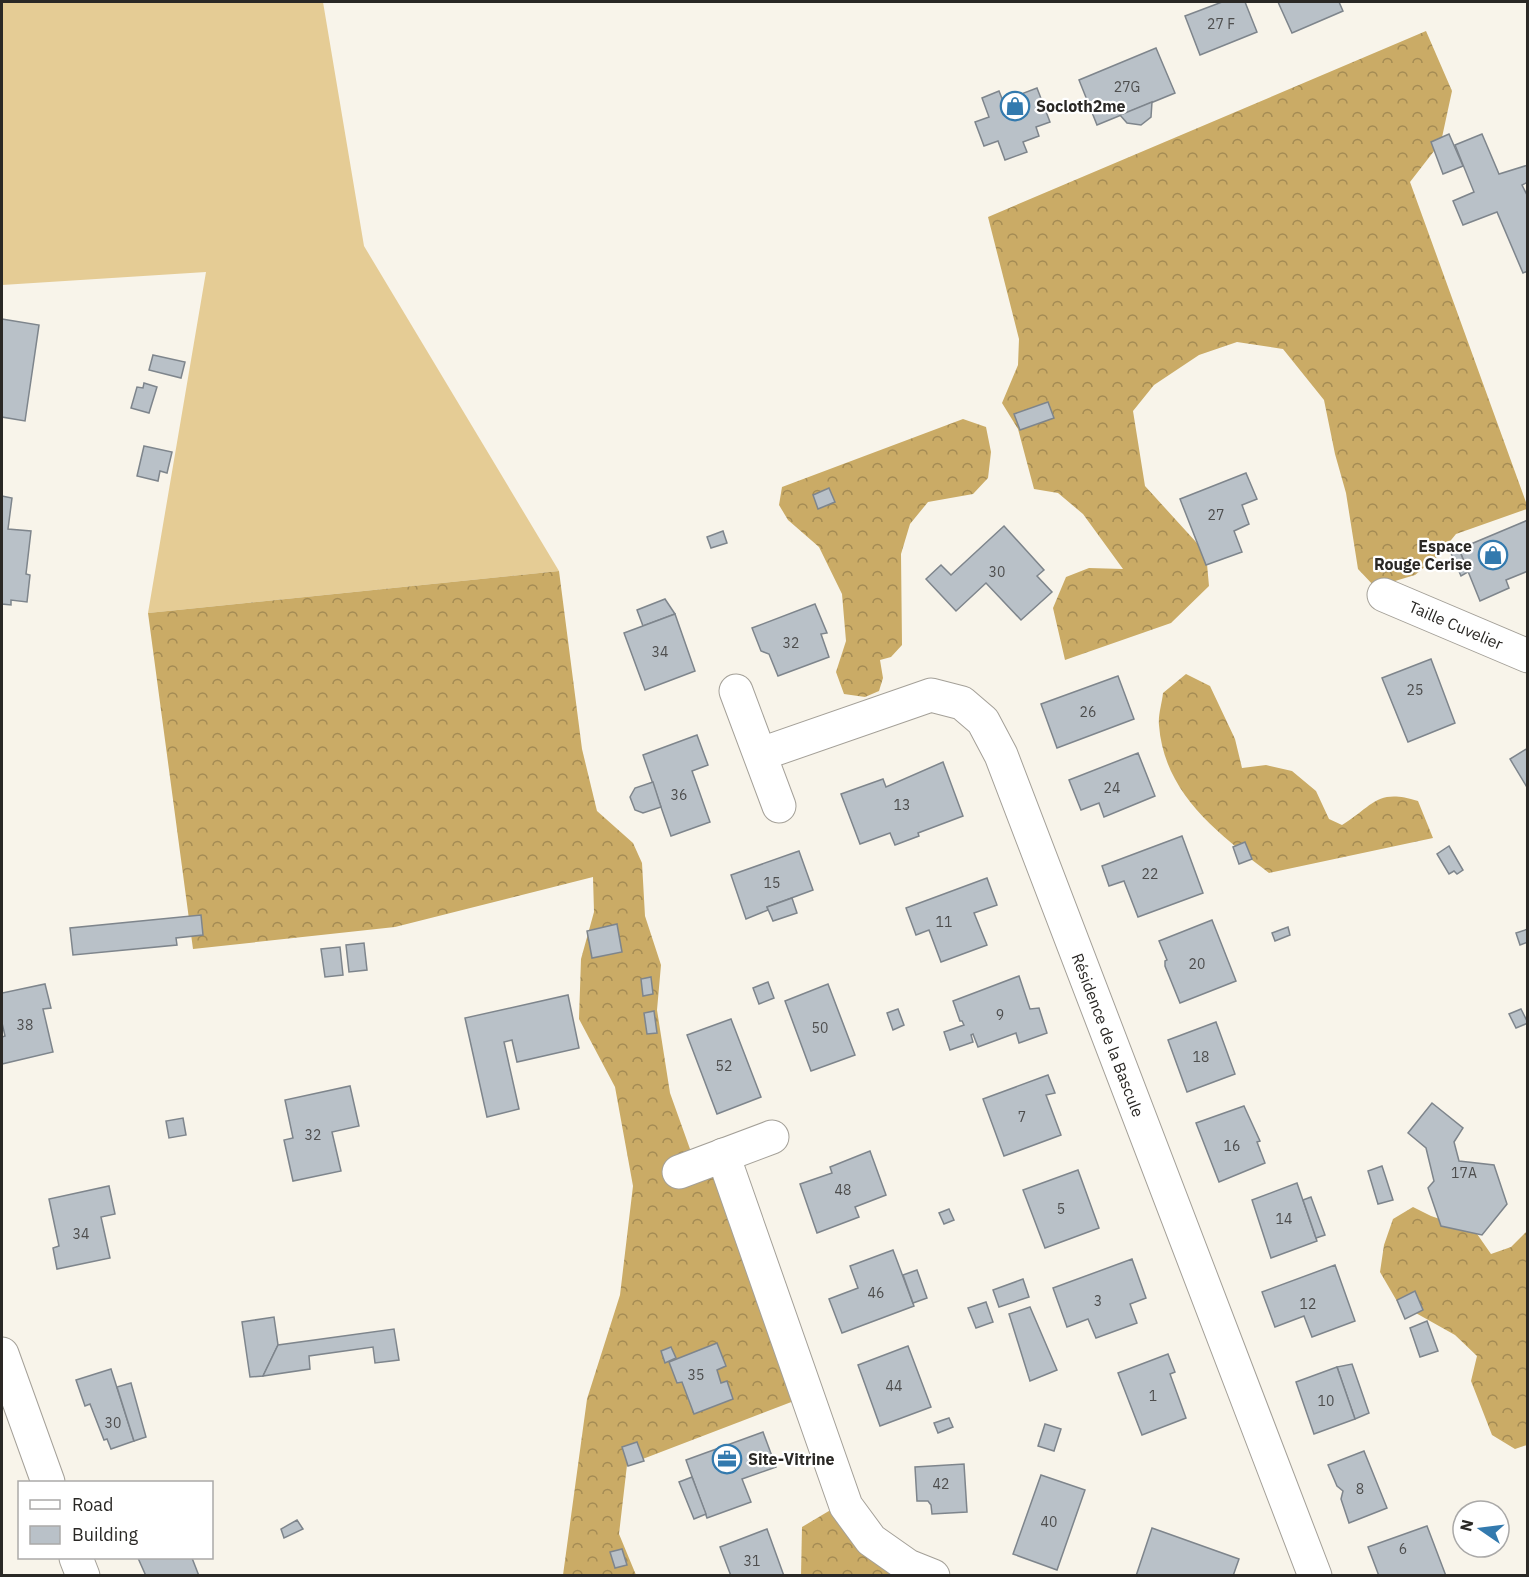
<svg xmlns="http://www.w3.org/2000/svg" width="1529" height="1577" font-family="'IBM Plex Sans',sans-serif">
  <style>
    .grass { fill: #e5cc95 }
    .forest { fill: url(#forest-crowns) }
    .building { fill: #b9c1c8; stroke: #7e858c; stroke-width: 1.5 }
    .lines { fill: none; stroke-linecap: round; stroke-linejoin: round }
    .street-casing { stroke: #a4a098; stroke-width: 35 }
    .street { stroke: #fff; stroke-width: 33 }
    .labels { text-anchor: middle; stroke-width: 4.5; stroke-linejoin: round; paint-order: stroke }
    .number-label { font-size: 14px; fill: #4e4e4e }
    .poi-label { font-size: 16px; font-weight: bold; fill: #2a2825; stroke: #fff; text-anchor: start }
    .street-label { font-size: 16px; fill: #2a2825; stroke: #fff }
  </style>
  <defs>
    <pattern id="forest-crowns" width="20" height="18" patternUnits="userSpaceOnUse" patternTransform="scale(1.5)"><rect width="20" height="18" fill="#caab66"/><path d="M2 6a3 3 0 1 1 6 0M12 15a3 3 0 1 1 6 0" fill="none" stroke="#a48b54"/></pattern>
  </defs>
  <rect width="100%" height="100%" fill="#f8f4ea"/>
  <path class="grass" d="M2,2H323L364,246L559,571L148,613L206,272L2,285Z"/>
  <g class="forest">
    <path d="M1426,31L1452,91L1441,142L1410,182L1527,505V509L1456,534L1438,556L1415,575L1375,587L1358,569L1346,493L1335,454L1324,400L1283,349L1237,342L1199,355L1154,385L1133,411L1145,486L1206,553L1209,586L1171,623L1065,660L1053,608L1066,577L1089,568L1123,569L1083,514L1058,493L1034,489L1018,429L1002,403L1018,365L1019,339L988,217Z"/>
    <path d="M963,419L986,427L991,452L988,478L973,494L928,502L910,524L901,554L902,645L891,657L880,660L883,678L879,691L865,697L844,694L836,672L846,641L842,594L819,547L788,520L779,505L782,487Z"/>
    <path d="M559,571L582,749L597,811L633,843L642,863L645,916L661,965L657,1010L670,1093L690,1149L723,1155L807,1396L627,1465L619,1534L636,1575H563L587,1399L620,1295L633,1186L615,1087L579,1019L581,959L594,912L593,877L395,927L193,949L148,613Z"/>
    <path d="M1186,674L1210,686L1235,739L1242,768L1266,765L1292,771L1316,791L1329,819L1342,825C1374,805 1377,788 1418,801L1433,838L1269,873C1219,834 1164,794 1159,725C1158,715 1162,703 1163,693Z"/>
    <path d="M1413,1207L1431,1216L1475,1231L1491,1254L1511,1247L1527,1231V1445L1515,1449L1492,1435L1471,1381L1477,1356L1455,1335L1398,1303L1380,1272L1384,1245L1393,1219Z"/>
    <path d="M844,1502L906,1575L801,1576L802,1527Z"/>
  </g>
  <g class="building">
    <path d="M1222,2H1245L1257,32L1200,55L1185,16Z"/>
    <path d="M1278,2H1339L1343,11L1292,33Z"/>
    <path d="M1156,48L1175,93L1097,125L1079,80Z"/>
    <path d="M1037,88L1050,122L1036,127L1039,136L1023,142L1027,152L1005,160L998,141L984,146L975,122L989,117L982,98L999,91L1003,101Z"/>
    <path d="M1152,102L1151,117L1141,125L1127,123L1120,115Z"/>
    <path d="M1449,134L1463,166L1443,174L1431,142Z"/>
    <path d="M1482,134L1499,174L1528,165V182L1522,185L1528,197V271L1523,273L1497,212L1463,225L1453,201L1474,192L1455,145Z"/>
    <path d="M2,319L39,325L25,421L2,417Z"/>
    <path d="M153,355L185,362L181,378L149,370Z"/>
    <path d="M144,383L157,387L149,413L131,408L137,387L143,388Z"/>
    <path d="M1048,402L1054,418L1020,430L1014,414Z"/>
    <path d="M144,446L172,452L167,473L160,471L158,481L137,476Z"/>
    <path d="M1246,473L1257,499L1242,505L1249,524L1234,531L1242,552L1206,565L1180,499Z"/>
    <path d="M829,488L835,502L818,509L813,495Z"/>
    <path d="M2,496L12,498L8,529L31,531L26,574L30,575L27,602L11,600V605L2,604Z"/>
    <path d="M1528,520V571L1506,580L1509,588L1480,601L1459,549Z"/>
    <path d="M1004,526L1044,570L1037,576L1052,592L1021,620L986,583L956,611L926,579L941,565L951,575Z"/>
    <path d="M723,531L727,543L711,548L707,537Z"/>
    <path d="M1459,549L1468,572L1461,576L1451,553Z"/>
    <path d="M665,599L675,614L643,626L637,610Z"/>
    <path d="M815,604L827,633L821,634L829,657L778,676L769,654L761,651L752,628Z"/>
    <path d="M675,614L695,671L645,690L624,633Z"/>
    <path d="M1431,659L1455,723L1408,742L1382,678Z"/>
    <path d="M1118,676L1134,719L1057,748L1041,704Z"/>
    <path d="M697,735L708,765L692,771L710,822L671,836L643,755Z"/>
    <path d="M1528,748V789L1510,759Z"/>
    <path d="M1138,753L1155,796L1104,817L1099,803L1081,810L1069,780Z"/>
    <path d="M943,762L963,816L918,833L919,836L895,845L890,833L860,844L841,794L883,779L886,787Z"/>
    <path d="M653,782L661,807L643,813L635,810L630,797L635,788Z"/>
    <path d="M1182,836L1203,893L1138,917L1124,881L1109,886L1102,866Z"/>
    <path d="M1245,842L1252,859L1239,864L1233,847Z"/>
    <path d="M1449,846L1463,870L1457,874L1454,871L1449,874L1437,854Z"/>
    <path d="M799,851L813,890L767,907L768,910L746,919L731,875Z"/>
    <path d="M987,878L997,905L974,913L987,945L941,962L929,930L916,935L906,908Z"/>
    <path d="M792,898L797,913L773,921L767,907Z"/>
    <path d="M201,915L203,935L176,938L177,945L73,955L70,928Z"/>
    <path d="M1212,920L1236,981L1180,1003L1165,966V961L1167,960L1159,941Z"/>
    <path d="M617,924L622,952L592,958L587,931Z"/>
    <path d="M1288,927L1290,935L1275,941L1272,933Z"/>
    <path d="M1528,929V942L1520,945L1516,933Z"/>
    <path d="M364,943L367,970L349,972L346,945Z"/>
    <path d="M340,947L343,975L325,977L321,949Z"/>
    <path d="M1019,976L1030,1009L1039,1008L1047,1033L1019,1043L1016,1033L978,1047L973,1034L971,1035L973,1042L950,1050L944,1032L964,1025L962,1021H960L953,1001Z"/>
    <path d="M651,977L653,994L643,996L641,979Z"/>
    <path d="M768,982L774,998L759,1004L753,988Z"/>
    <path d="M45,984L51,1008L43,1009L53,1052L2,1064V1037L5,1036L2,1023V993Z"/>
    <path d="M828,984L855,1055L811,1071L785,1001Z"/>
    <path d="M568,995L579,1048L517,1062L512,1040L504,1042L519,1109L487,1117L465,1018Z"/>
    <path d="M898,1009L904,1025L893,1030L887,1013Z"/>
    <path d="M1521,1009L1528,1023L1516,1028L1509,1014Z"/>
    <path d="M654,1011L657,1033L647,1034L644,1013Z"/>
    <path d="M731,1019L761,1097L717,1114L687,1035Z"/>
    <path d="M1216,1022L1235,1074L1187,1092L1168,1040Z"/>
    <path d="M1048,1075L1055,1093L1046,1095L1061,1135L1004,1156L983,1099Z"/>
    <path d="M350,1086L359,1126L332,1132L341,1171L293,1181L284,1140L293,1138L285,1100Z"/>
    <path d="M1432,1103L1463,1128L1454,1142L1459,1161L1494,1165L1507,1204L1482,1235L1441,1226L1428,1188L1434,1181L1426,1148L1408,1133Z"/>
    <path d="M1244,1106L1260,1141L1257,1142L1265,1163L1219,1182L1196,1123Z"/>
    <path d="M183,1118L186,1135L169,1138L166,1121Z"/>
    <path d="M870,1151L886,1195L855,1207L859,1217L817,1233L800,1184L832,1173L830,1167Z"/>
    <path d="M1382,1166L1393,1200L1378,1204L1368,1171Z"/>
    <path d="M1078,1170L1099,1228L1045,1248L1023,1190Z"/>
    <path d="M1297,1183L1317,1241L1271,1258L1252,1200Z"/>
    <path d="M109,1186L115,1214L101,1217L110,1258L57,1269L53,1248L59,1246L49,1199Z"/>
    <path d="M1311,1197L1325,1235L1316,1238L1303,1200Z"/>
    <path d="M949,1209L954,1220L944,1224L939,1213Z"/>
    <path d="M893,1250L914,1306L842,1333L829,1299L858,1288L850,1266Z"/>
    <path d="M1132,1259L1146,1298L1130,1304L1137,1323L1096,1338L1088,1319L1067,1327L1053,1288Z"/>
    <path d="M1335,1265L1355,1321L1312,1337L1304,1316L1275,1327L1262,1292Z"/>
    <path d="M917,1270L927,1298L913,1303L903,1275Z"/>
    <path d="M1023,1279L1029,1297L999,1307L993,1290Z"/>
    <path d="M1415,1291L1423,1310L1405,1319L1397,1300Z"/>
    <path d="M986,1302L993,1322L976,1328L968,1308Z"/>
    <path d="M1030,1307L1057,1370L1030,1381L1009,1314Z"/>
    <path d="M274,1317L278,1345L263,1376L250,1377L242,1322Z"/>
    <path d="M1427,1321L1438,1351L1420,1357L1410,1328Z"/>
    <path d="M394,1329L399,1360L375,1363L373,1347L309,1356L310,1369L263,1376L278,1345Z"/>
    <path d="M717,1343L726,1366L717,1370L721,1383L727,1381L733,1399L694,1414L682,1382L677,1383L669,1362Z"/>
    <path d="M908,1346L931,1407L880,1426L858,1365Z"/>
    <path d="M671,1347L676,1358L665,1363L661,1351Z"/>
    <path d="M1168,1354L1175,1372L1170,1374L1186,1418L1142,1435L1118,1373Z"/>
    <path d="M1352,1364L1369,1413L1355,1419L1337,1367Z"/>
    <path d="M1337,1367L1355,1419L1314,1434L1296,1382Z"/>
    <path d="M111,1369L134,1441L111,1449L107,1439L104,1440L90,1404L85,1406L76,1380Z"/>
    <path d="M131,1383L146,1437L134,1441L117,1387Z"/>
    <path d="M949,1418L953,1427L938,1433L934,1423Z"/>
    <path d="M1045,1424L1061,1429L1054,1451L1038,1446Z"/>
    <path d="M763,1432L776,1467L742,1479L751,1502L707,1518L686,1460Z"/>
    <path d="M637,1442L644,1461L628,1466L622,1447Z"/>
    <path d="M1364,1451L1387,1508L1349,1523L1341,1499L1343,1491L1337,1486L1328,1465Z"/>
    <path d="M964,1464L967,1512L932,1514L931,1505L928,1501H917L915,1467Z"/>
    <path d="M1041,1475L1085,1490L1057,1570L1013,1554Z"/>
    <path d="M692,1477L706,1514L694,1519L679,1482Z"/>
    <path d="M297,1520L303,1529L284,1538L281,1529Z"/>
    <path d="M1427,1526L1446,1576H1379L1368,1547Z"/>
    <path d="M1152,1528L1239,1559L1233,1576H1136Z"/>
    <path d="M767,1529L784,1576H731L720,1547Z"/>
    <path d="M622,1549L627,1565L615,1568L610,1552Z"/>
    <path d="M138,1558H192L199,1576H146Z"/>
  </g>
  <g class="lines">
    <g class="street-casing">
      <g id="street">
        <path d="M1384,595L1528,656"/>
        <path d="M736,691L779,806"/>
        <path d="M761,754L931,695L962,703L983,721L1001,755L1315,1576"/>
        <path d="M723,1155L846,1506L871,1540L908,1566L933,1576"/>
        <path d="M679,1172L772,1137"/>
        <path d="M2,1354L48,1482"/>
        <path d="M76,1558L83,1576"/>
      </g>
    </g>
    <use href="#street" class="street"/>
  </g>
  <defs>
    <g id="shop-ring" transform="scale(1.5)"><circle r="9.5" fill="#fff" stroke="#337aae" stroke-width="1.5"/><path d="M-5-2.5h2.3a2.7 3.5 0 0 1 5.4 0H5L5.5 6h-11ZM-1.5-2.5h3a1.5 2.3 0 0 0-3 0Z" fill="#337aae"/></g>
    <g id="office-ring" transform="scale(1.5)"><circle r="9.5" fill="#fff" stroke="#337aae" stroke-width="1.5"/><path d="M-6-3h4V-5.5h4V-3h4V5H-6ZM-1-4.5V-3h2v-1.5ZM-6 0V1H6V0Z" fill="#337aae"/></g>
  </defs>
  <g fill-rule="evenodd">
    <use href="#shop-ring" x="1015" y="106"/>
    <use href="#shop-ring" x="1493" y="555"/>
    <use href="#office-ring" x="727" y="1459"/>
  </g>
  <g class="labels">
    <g class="number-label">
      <text x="1221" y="29">27 F</text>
      <text x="1127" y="92">27G</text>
      <text x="1216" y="520">27</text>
      <text x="997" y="577">30</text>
      <text x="791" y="648">32</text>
      <text x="660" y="657">34</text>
      <text x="1415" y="695">25</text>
      <text x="1088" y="717">26</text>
      <text x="1112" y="793">24</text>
      <text x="679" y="800">36</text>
      <text x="902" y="810">13</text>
      <text x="1150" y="879">22</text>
      <text x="772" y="888">15</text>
      <text x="944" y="927">11</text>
      <text x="1197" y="969">20</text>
      <text x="1000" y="1020">9</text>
      <text x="25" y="1030">38</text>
      <text x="820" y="1033">50</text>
      <text x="1201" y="1062">18</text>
      <text x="724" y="1071">52</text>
      <text x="1022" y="1122">7</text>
      <text x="313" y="1140">32</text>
      <text x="1232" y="1151">16</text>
      <text x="1464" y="1178">17A</text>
      <text x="843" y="1195">48</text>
      <text x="1061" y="1214">5</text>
      <text x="1284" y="1224">14</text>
      <text x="81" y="1239">34</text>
      <text x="876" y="1298">46</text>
      <text x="1098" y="1306">3</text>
      <text x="1308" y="1309">12</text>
      <text x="696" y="1380">35</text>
      <text x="894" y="1391">44</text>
      <text x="1153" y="1401">1</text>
      <text x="1326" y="1406">10</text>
      <text x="113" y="1428">30</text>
      <text x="941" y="1489">42</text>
      <text x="1360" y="1494">8</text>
      <text x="1049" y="1527">40</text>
      <text x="1403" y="1554">6</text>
      <text x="752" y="1566">31</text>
    </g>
    <g class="poi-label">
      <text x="1036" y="112">Socloth2me</text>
      <text x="1472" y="552" text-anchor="end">Espace<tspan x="1472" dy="18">Rouge Cerise</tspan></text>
      <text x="748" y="1465">Site-Vitrine</text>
    </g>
    <g class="street-label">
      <text transform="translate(1456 625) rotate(23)" y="6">Taille Cuvelier</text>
      <text transform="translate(1108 1035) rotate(69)" y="6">Résidence de la Bascule</text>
    </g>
  </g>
  <rect width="1529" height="1577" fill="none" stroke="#2a2825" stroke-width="6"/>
  <rect x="18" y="1481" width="195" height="78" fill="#ffffff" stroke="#aaa9a8" stroke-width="1.5"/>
  <rect x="30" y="1500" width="30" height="9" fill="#ffffff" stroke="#aaa9a8" stroke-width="1.5"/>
  <text x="72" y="1511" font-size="18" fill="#2a2825">Road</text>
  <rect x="30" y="1526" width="30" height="18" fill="#b9c1c8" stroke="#aaa9a8" stroke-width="1.5"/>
  <text x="72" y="1541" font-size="18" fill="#2a2825">Building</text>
  <g transform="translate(1481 1529) rotate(284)"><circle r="28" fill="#ffffff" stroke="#aaa9a8" stroke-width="1.5"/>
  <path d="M0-4.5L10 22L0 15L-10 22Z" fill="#337aae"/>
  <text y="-9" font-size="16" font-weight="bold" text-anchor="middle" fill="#2a2825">N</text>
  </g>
</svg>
